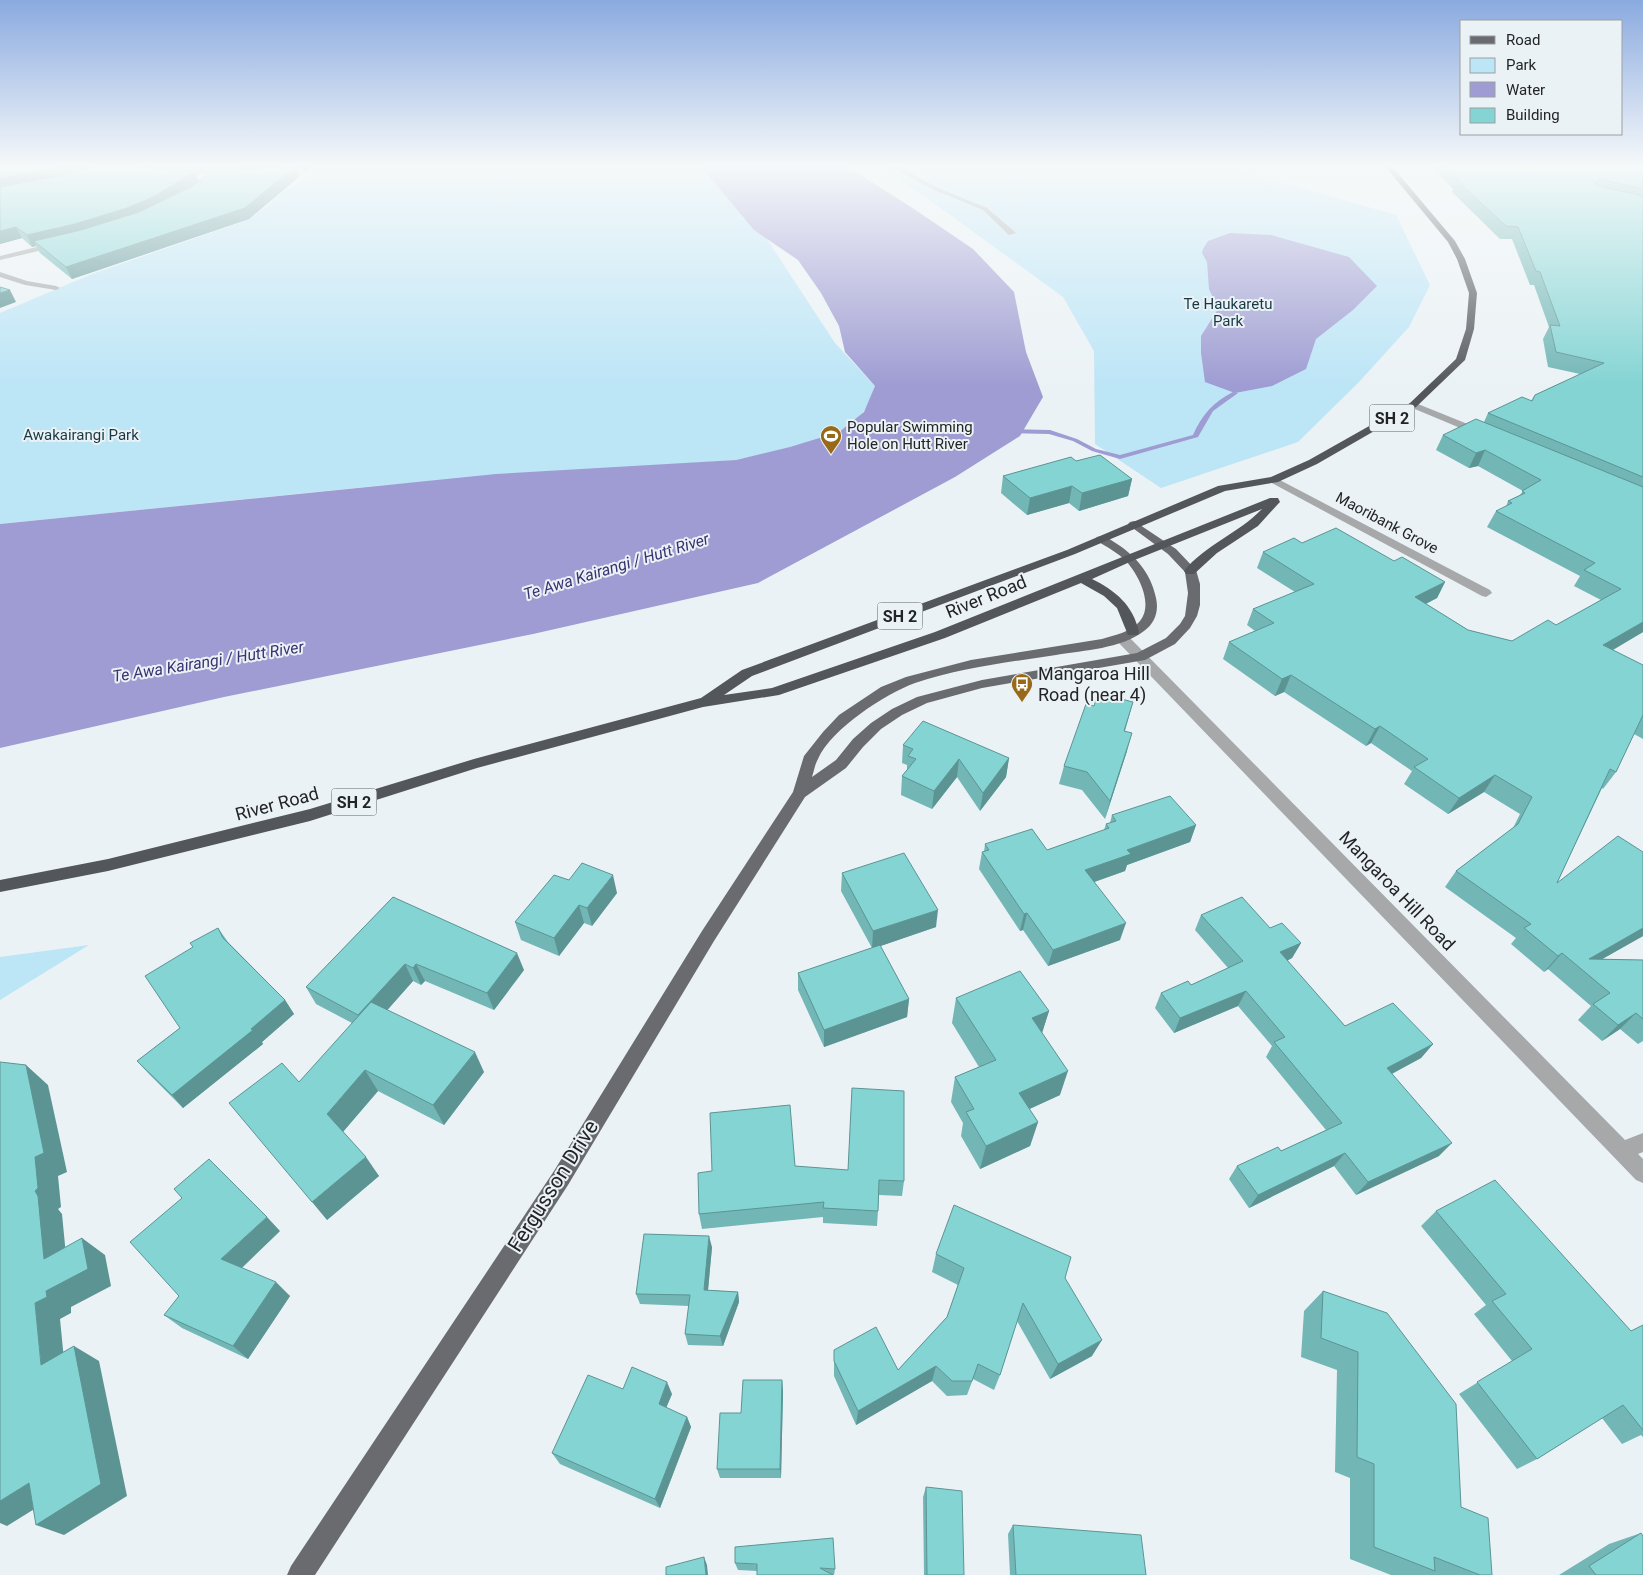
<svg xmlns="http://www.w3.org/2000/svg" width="1643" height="1575" font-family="Roboto,sans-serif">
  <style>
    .green { fill: #bce5f6 }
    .water { fill: #9e9cd2 }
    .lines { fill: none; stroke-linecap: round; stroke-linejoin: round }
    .stream { fill: #9e9cd2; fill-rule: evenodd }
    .minor { fill: #a6a8aa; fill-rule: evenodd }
    .major { fill: #696b6f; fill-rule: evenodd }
    .highway { fill: #53565a; fill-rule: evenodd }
    .wall { fill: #72b6b6; fill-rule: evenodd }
    .shaded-wall { fill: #5c9494 }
    .building { fill: #84d4d4; stroke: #5c9494 }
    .labels { text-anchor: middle; stroke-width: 4; stroke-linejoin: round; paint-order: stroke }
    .far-park-label { font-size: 15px; fill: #183844; stroke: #ebf2f5 }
    .far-poi-label { font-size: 15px; fill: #222425; stroke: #ebf2f5; text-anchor: start }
    .far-street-label { font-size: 15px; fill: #222425; stroke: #ebf2f5 }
    .shield { fill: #ebf2f5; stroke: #5e6263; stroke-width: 1 }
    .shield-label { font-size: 16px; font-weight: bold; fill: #222425 }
    .far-water-label { font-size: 16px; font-style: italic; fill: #3a3172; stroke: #ebf2f5 }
    .street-label { font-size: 18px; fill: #222425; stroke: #ebf2f5 }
    .poi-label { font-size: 18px; fill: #222425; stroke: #ebf2f5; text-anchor: start }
    .near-street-label { font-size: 21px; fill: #222425; stroke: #ebf2f5 }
  </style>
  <rect width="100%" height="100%" fill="#ebf2f5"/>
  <g class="green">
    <path d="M316,165H712L732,186L835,343L875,386C872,394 869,404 864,411C846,440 768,453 736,460L385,485L0,524V313L92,274L242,222L264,209L284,191L316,173Z"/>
    <path d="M876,165H1221L1396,215L1430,285L1409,327L1359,382L1298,442L1161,488L1095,444L1094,351L1063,297L924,196Z"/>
    <path d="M89,945L0,1000V957Z"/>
  </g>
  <g class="water">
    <path d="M700,165H845L914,209L973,249L1014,292L1026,352L1043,397L1020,436L955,477L758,583L533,634L224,697L0,748V524L496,474L736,460L790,447L839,432L864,412L875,386L845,352L839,326L821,293L798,260L754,230Z"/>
    <path d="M1230,233L1271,235L1349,257L1377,286L1353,310L1316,339L1306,369L1272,386L1235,393L1205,382L1201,353V336L1218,309L1209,289L1207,262L1202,253L1203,249L1208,241Z"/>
  </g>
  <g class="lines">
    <path class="stream" d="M1233,392L1238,393L1213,411L1198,437L1120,459L1092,451L1073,441L1049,434L1009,433L1006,431L1009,429L1050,430L1077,439L1096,449L1120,455L1193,435C1202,415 1213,402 1233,392Z"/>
    <g class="minor">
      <path d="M888,165H897L936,187L987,208L1016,233L1009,235L983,210L932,189Z"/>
      <path d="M57,242L61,244L60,246L0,260V256Z"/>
      <path d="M0,272L27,281L56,286L60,288L56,290L25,285L0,277Z"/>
      <path d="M1413,402L1485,431L1486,433L1485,435H1477L1410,407V403Z"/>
      <path d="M1274,477L1490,590L1492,593L1486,597L1482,596L1270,482L1269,480Z"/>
      <path d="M1122,634L1127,635L1625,1140L1643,1133V1152L1638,1154L1643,1159V1183L1636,1180L1117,641L1116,638Z"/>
    </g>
    <path class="major" d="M1134,521L1176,549L1196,570L1200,584V605L1197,616L1190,628L1175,644L1145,660L982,688L927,703L902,715L881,729L863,747L846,768L805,797L714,941L568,1185L315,1575H287L291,1566L554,1171L702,931L793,792L804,756L823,732L839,715L881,687L906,677L971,660L1102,639C1115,635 1131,632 1140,621C1154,604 1138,574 1126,561C1118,553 1107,547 1097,541L1095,539L1097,537C1104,535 1108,538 1114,542C1135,555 1151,573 1156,598C1159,611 1155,623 1144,631C1120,649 1085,650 1056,655C1009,662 961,668 915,683C885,694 831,729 818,759C815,764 814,771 812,777L836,760L853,739L871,723L892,709L917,697L982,680L1137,653L1166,638L1180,624L1185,616L1188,593L1185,572L1168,554L1130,526L1128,524L1130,522Z"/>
    <path class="highway" d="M1384,165H1391L1455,241L1465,259L1477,293L1474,329L1465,360L1416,407L1317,464L1278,482L1225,491L1075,554L752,676L724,695L772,688L935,632L1270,498H1278L1280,502L1278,504L1258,526L1217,553L1194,574H1186L1184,571C1205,545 1239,533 1262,509L1132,561L1092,579C1116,591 1133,605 1139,632L1138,635H1128L1117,608L1104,596L1081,583L945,638L779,695L703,707L477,768L310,821L108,871L0,892V880L108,859L310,809L474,759L701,698L742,670L1067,550L1218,486L1271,477L1309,460L1410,403L1456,359L1466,329L1469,293L1457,259L1448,242Z"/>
  </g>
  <g class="wall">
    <path d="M0,165L92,167L96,165H309V168L305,172L300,169H297L299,177L249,219L72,279L40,253L36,246L32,247L22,238L0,244ZM208,174L199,181L196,175Z"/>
    <path d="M1430,165H1643V632L1613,650L1643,665V739L1634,734L1616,772L1603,789L1602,788L1557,883L1643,852V936L1602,959L1643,960V1041L1638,1044L1620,1029L1602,1041L1578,1020L1591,1006L1548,969L1544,972L1511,944L1516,938L1445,887L1456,871L1513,828L1520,814L1484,792L1448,814L1404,784L1412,771L1371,743L1366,746L1284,692L1275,696L1223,659L1229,642L1255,631L1247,625L1253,609L1295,592L1257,568L1263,552L1302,543L1394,561L1445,582L1437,598L1426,604L1468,630L1512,641L1556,625L1601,600L1574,586L1580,576L1487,527L1496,511L1506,507L1508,501L1520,495L1523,491L1478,466L1469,468L1436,450L1443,435L1484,422L1488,413L1531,401L1535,395L1580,374L1548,367L1543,339L1549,327L1534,285H1530L1512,239H1500L1452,192L1453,189Z"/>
    <path d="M1076,461L1132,479L1128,496L1079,511L1069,503L1027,515L1001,493L1003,476Z"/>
    <path d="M1133,702L1125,731L1127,751L1105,819L1082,790L1059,784L1064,766L1094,706Z"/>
    <path d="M903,745L1009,758L1006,777L980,811L957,777L932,809L901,795L902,776L907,770V765L902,763Z"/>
    <path d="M1112,815L1196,825L1190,842L1127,865L1125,871L1094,882L1120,940L1048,966L1023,930L1020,931L979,869L982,852H984L985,844L1047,850L1104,830L1106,824L1110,823Z"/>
    <path d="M842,873L936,927L880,946L909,999L907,1017L824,1047L798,990V973L872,948L841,891Z"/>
    <path d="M569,880L617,893L592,926L584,923L559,956L521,940L515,922Z"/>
    <path d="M393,897L524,970L494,1010L425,981L421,985L413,981L387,1010L484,1072L444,1125L378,1091L343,1132L379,1176L327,1220L352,1023L316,1004L306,987Z"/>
    <path d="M1201,915L1270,928L1301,943L1292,958L1287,961L1345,1026L1433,1044L1421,1058L1392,1074L1439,1156L1356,1195L1334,1166L1249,1208L1229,1179L1237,1166L1281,1151L1326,1130L1266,1057L1272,1046L1238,1006L1174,1033L1155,1008L1161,993L1191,985L1228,968L1195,930Z"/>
    <path d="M218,928L228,942L285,1000L294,1014L262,1042L263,1044L183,1108L149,1074L137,1061L180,1028L193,947Z"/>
    <path d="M956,998L1049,1011L1042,1033L1060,1095L1029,1109L1038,1122L1030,1146L980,1169L961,1136L963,1123L951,1102L955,1077L979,1067L952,1023Z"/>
    <path d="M795,1166L904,1181L902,1196L879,1195L877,1226L823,1223V1217L702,1229L699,1214Z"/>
    <path d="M1436,1211L1631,1331L1643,1325V1437L1641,1435L1622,1444L1602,1418L1537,1459L1517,1469L1459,1394L1512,1361L1474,1314L1486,1305L1421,1226Z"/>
    <path d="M280,1231L242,1268L290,1296L248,1359L182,1328L164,1315Z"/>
    <path d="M712,1247L708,1290L738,1292L739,1302L723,1346L688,1345L685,1334L689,1306L640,1304L636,1294Z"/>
    <path d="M936,1254L1065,1278L1092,1356L1050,1379L1017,1321L1000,1375L994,1390L973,1379L967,1395L947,1396L932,1381L856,1425L834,1376V1350L898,1370L947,1317L958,1285L932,1272Z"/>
    <path d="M1323,1291L1461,1507L1492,1575H1391L1350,1559V1478L1335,1472L1337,1370L1301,1357L1304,1311Z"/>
    <path d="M782,1380L783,1392L781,1478H720L717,1469L741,1413Z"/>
    <path d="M623,1389L672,1394L666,1408L687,1417L691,1427L660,1508L560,1464L552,1453Z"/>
    <path d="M926,1487L964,1575H924L923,1497Z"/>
    <path d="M1013,1525L1146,1575H1010L1008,1534Z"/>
    <path d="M1641,1533L1643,1575H1559L1609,1544Z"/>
    <path d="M735,1563L835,1569L834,1575H757V1571L738,1570Z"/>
  </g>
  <g class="shaded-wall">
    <path d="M71,165H92L94,170L0,191V179Z"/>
    <path d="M243,165H299L300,169H297L299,177L249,219L72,279L66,267L246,174Z"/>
    <path d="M303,165H309V168L305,172Z"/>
    <path d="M195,172L199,183L132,219L34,241L36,246L32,247L27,235Z"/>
    <path d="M16,227L22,238L0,244V231Z"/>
    <path d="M10,290L16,302L0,308V293Z"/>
    <path d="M1485,450L1478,466L1469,468L1476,453Z"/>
    <path d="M1132,479L1128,496L1079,511L1082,493Z"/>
    <path d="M1072,486L1069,503L1027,515L1030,498Z"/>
    <path d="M1445,582L1437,598L1407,613L1415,597Z"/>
    <path d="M1643,622V632L1592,662L1603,645Z"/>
    <path d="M1291,675L1284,692L1275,696L1282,679Z"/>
    <path d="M1380,726L1371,743L1366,746L1375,729Z"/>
    <path d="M1132,733L1127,751L1105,819L1110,801Z"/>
    <path d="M1009,758L1006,777L980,811L983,793Z"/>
    <path d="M959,759L957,777L932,809L934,791Z"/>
    <path d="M1495,775L1484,792L1448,814L1459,798Z"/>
    <path d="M1196,825L1190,842L1127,865L1125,871L1080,887L1085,870L1127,850Z"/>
    <path d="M613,875L617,893L592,926L587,908Z"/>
    <path d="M579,905L584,923L559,956L554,938Z"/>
    <path d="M938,910L936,927L872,949L873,931Z"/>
    <path d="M1027,913L1023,930L1020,931L1024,914Z"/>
    <path d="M1126,923L1120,940L1048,966L1053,950Z"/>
    <path d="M1643,928V936L1583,970L1589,959Z"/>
    <path d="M1301,943L1292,958L1272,968L1280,952Z"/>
    <path d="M517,953L524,970L494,1010L487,993Z"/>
    <path d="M1562,953L1548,969L1544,972L1558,956Z"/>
    <path d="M405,964L413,981L368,1032L358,1015Z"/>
    <path d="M416,964L425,981L421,985L413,968Z"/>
    <path d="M1246,991L1238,1006L1174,1033L1180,1018Z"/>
    <path d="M909,999L907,1017L824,1047V1030Z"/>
    <path d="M285,1000L294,1014L262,1042L263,1044L183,1108L172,1095Z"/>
    <path d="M1049,1011L1041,1036L1032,1018Z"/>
    <path d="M1636,1013L1620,1029L1602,1041L1618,1025Z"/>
    <path d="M1433,1044L1421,1058L1376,1082L1387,1068Z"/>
    <path d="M475,1052L484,1072L444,1125L433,1105Z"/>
    <path d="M26,1065L48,1085L67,1172L58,1176L61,1207L58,1209L62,1214L68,1276L44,1259L35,1191Z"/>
    <path d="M365,1070L378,1091L341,1134L327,1114Z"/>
    <path d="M1068,1071L1060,1095L1012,1117L1019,1093Z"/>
    <path d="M1038,1122L1030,1146L980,1169L986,1146Z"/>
    <path d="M1452,1143L1439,1156L1356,1195L1368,1182Z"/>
    <path d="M1345,1153L1334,1166L1249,1208L1258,1195Z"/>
    <path d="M366,1157L379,1176L327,1220L312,1202Z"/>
    <path d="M267,1217L280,1231L236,1273L221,1259Z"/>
    <path d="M709,1236L712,1247L707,1301L704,1290Z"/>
    <path d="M82,1238L105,1255L111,1286L71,1307V1313L60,1319L66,1380L41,1365L35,1303L46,1291Z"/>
    <path d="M276,1282L290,1296L248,1359L233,1346Z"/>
    <path d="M738,1292L739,1302L723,1346L720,1336Z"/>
    <path d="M1102,1340L1092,1356L1050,1379L1058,1364Z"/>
    <path d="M74,1346L99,1361L127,1496L64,1535L36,1525Z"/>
    <path d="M936,1366L932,1381L856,1425L858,1411Z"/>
    <path d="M782,1380L783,1392L781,1478L780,1469Z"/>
    <path d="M667,1382L672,1394L663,1415L659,1404Z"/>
    <path d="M687,1417L691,1427L660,1508L655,1499Z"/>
    <path d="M29,1483L57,1495L7,1526L0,1523V1501Z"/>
    <path d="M704,1557L707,1565L708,1575H706Z"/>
  </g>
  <g class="building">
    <path d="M0,165H71L0,179Z"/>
    <path d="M96,165H123L195,172L153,197L127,208L75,224L27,235L16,227L0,231V187L72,173Z"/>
    <path d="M1446,165H1643V189L1600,179L1595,183L1597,186L1643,196V477L1488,413L1522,397L1532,401L1535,395L1604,363L1556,352L1550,325L1560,326L1540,272L1536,271L1518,227L1506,226L1456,180H1460Z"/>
    <path d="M296,166L245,208L66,267L34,241L81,230L139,212L191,187L211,172Z"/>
    <path d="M0,287L10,290L0,293Z"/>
    <path d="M1476,419L1643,487V622L1603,645L1643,665V715L1616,772L1610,769L1557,883L1618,836L1643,852V928L1589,959L1643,960V1019L1636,1013L1618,1025L1593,1004L1610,993L1562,953L1558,956L1524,928L1531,924L1456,871L1518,824L1532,797L1495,775L1459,798L1414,767L1428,759L1380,726L1375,729L1291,675L1282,679L1229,642L1274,623L1253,609L1314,584L1263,552L1294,538L1302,543L1336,528L1394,561L1402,557L1445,582L1415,597L1468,630L1512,641L1548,620L1556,625L1621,589L1584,570L1595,563L1496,511L1512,503L1508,501L1525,493L1522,491L1541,480L1485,450L1476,453L1443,435Z"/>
    <path d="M1100,455L1132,479L1082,493L1072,486L1030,498L1003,476L1071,457L1076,461Z"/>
    <path d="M1098,693L1133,702L1124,731L1132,733L1110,801L1087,772L1064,766L1086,704L1094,706Z"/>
    <path d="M923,721L1009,758L983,793L959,759L934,791L902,776L916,759L908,756L913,749L903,745Z"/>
    <path d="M1170,796L1196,825L1127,850L1131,854L1085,870L1126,923L1053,950L1027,913L1024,914L982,852L989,850L985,844L1032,829L1047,850L1109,828L1106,824L1116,821L1112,815Z"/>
    <path d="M904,853L938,910L873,931L842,873Z"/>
    <path d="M582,863L613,875L587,908L579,905L554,938L515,922L554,875L569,880Z"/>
    <path d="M393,897L517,953L487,993L416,964L413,968L405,964L358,1015L306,987Z"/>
    <path d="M1242,897L1270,928L1282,923L1301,943L1280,952L1345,1026L1393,1003L1433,1044L1387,1068L1452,1143L1368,1182L1345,1153L1258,1195L1237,1166L1278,1147L1281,1151L1342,1123L1274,1042L1285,1037L1246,991L1180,1018L1161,993L1188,981L1191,985L1243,961L1201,915Z"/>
    <path d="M218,928L223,938L285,1000L251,1029L253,1030L172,1095L137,1061L180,1028L145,976L193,947L190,943Z"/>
    <path d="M880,945L909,999L824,1030L798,973Z"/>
    <path d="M1020,971L1049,1011L1032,1018L1068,1071L1019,1093L1038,1122L986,1146L966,1112L974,1109L955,1077L996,1060L956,998Z"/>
    <path d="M371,1002L475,1052L433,1105L365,1070L327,1114L366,1157L312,1202L229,1103L282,1063L299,1082Z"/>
    <path d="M0,1062L26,1065L44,1153L35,1157L38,1188L35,1191L38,1196L44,1259L82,1238L88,1269L46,1291L47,1297L35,1303L41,1365L74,1346L101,1484L36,1525L29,1483L0,1501Z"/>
    <path d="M852,1088L904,1091V1181L879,1180L878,1211L823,1208L824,1202L699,1214L698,1173L712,1171L710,1113L790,1105L795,1166L848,1170Z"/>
    <path d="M209,1159L267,1217L221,1259L276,1282L233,1346L164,1315L179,1296L130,1242L182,1198L174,1189Z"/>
    <path d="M1495,1180L1631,1331L1643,1325V1430L1623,1405L1537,1459L1477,1382L1532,1349L1492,1301L1506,1294L1436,1211Z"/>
    <path d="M954,1205L1071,1257L1065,1278L1102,1340L1058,1364L1023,1303L1000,1375L978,1364L972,1381H952L936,1366L858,1411L834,1361V1350L876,1327L898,1370L947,1317L964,1268L936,1254Z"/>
    <path d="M644,1234L709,1236L704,1290L738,1292L720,1336L685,1334L690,1295L636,1294Z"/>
    <path d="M1323,1291L1387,1313L1456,1404L1461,1507L1488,1518L1492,1575H1480L1434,1557L1435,1571L1374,1547V1464L1357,1457L1358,1352L1321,1338Z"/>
    <path d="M632,1367L667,1382L659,1404L687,1417L655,1499L552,1453L588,1375L623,1389Z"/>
    <path d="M743,1380H782L780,1469H717L720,1413H741Z"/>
    <path d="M926,1487L962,1491L964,1575H927Z"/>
    <path d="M1013,1525L1141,1535L1146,1575H1016Z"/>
    <path d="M1641,1533L1643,1536V1575H1596L1589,1566Z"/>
    <path d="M833,1538L835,1569L820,1568L833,1575H757V1564L735,1563V1547Z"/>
    <path d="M704,1557L706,1575H666V1567Z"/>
  </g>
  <linearGradient id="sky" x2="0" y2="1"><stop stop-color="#8aaadf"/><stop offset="0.43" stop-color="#f6f9fa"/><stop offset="1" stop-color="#f6f9fa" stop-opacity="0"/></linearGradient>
  <rect width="1643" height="386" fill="url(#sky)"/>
  <defs>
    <g id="stadium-pin" transform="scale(1.125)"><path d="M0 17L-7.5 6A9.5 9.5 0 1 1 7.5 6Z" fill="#976918" stroke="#ebf2f5"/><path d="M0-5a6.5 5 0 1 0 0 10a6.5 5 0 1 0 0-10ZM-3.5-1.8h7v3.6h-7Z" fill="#fff"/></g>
    <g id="bus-pin" transform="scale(1.125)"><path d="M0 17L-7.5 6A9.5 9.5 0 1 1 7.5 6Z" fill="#976918" stroke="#ebf2f5"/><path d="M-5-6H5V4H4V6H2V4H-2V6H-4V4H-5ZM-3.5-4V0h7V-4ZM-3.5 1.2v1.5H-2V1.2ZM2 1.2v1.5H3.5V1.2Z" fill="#fff"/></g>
  </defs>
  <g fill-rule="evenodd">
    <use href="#stadium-pin" x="831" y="436"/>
    <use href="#bus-pin" x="1022" y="684"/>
  </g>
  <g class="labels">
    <g class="far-park-label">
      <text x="1228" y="309">Te Haukaretu<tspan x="1228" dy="17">Park</tspan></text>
      <text x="81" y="440">Awakairangi Park</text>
    </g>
    <g class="far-poi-label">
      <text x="847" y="432">Popular Swimming<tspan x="847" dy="17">Hole on Hutt River</tspan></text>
    </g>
    <g class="far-street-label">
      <text transform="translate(1387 523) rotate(28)" y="5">Maoribank Grove</text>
    </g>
    <g class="shield">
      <rect x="1369.5" y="404.5" width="45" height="27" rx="4"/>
      <rect x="877.5" y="602.5" width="45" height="27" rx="4"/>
      <rect x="331.5" y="788.5" width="45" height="27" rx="4"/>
    </g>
    <g class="shield-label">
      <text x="1392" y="424">SH 2</text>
      <text x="900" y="622">SH 2</text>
      <text x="354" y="808">SH 2</text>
    </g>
    <g class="far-water-label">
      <text transform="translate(616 566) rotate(-17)" y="6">Te Awa Kairangi / Hutt River</text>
      <text transform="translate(208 661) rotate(-9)" y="6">Te Awa Kairangi / Hutt River</text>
    </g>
    <g class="street-label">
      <text transform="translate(986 597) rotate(-22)" y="6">River Road</text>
      <text transform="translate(277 804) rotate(-15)" y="6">River Road</text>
      <text transform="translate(1397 891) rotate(46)" y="6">Mangaroa Hill Road</text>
    </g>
    <g class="poi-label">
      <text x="1038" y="680">Mangaroa Hill<tspan x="1038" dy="21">Road (near 4)</tspan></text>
    </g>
    <g class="near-street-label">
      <text transform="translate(553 1186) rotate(-58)" y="7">Fergusson Drive</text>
    </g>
  </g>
  <rect x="1460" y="20" width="162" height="115" fill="#ebf2f5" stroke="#9ba0a2"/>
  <rect x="1470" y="36" width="25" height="8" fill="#696b6f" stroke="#9ba0a2"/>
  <text x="1506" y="45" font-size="15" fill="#222425">Road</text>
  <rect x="1470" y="58" width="25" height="15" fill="#bce5f6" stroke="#9ba0a2"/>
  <text x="1506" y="70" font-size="15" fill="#222425">Park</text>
  <rect x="1470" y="82" width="25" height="15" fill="#9e9cd2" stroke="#9ba0a2"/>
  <text x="1506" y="95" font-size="15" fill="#222425">Water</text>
  <rect x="1470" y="108" width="25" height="15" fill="#84d4d4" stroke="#9ba0a2"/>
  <text x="1506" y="120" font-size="15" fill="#222425">Building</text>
</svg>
